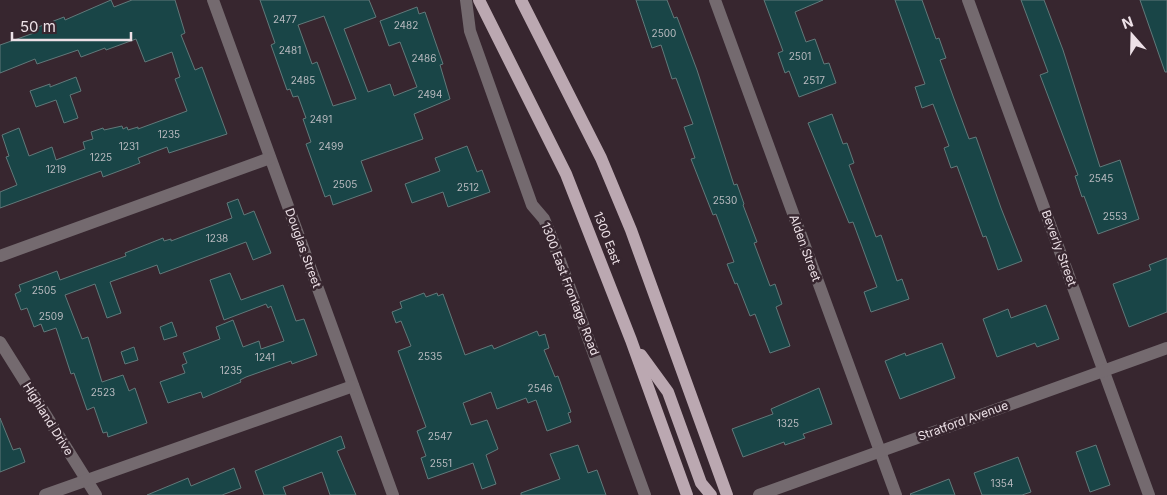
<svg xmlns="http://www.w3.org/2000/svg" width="1167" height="495" font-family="Inter,sans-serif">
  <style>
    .building { fill: #194547; stroke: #61797a; fill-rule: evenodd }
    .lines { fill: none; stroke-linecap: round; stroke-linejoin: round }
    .minor { stroke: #746a6f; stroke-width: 12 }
    .major { stroke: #bba8b1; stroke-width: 12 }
    .labels { text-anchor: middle; stroke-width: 5; stroke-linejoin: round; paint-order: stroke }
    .number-label { font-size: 10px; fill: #b8babf }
    .street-label { font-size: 12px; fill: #ede1e7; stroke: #37262f }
  </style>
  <rect width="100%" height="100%" fill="#37262f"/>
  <g class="building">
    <path d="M111,0L114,7L132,0H175L185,33L181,35L195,70L202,67L227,134L169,153L167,147L138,158L140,163L127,168L103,177L101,171L0,208V192L17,185L6,157L9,156L2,135L19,128L29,156L52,147L56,160L85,149L83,142L93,139L91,132L103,128L104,130L122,126L123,129L127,127L128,130L138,127V129L187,111L175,79L180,77L172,52L145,62L136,39L106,50L105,48L81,57L78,50L37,64L35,59L0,73V45L34,33L33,29L64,17L65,20Z"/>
    <path d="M260,0H369L376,17L344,29L368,92L390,84L394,96L417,87L400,42L389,46L380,21L417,7L419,14L425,12L443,64L440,65L450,99L414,114L423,139L361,161L372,191L333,205L330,195L325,197L306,144L311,142L303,119L306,118L298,96L293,97L290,89L287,90L271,45L275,43ZM324,16L356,99L333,106L317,62L312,64L298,25Z"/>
    <path d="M636,0H667L674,18L677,17L697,70L734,185L737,184L744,204L743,205L757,242L754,243L770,286L775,284L782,304L776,307L790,346L770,353L755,314L750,316L737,283L735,284L727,264L734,262L716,214L713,215L691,159L695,158L684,127L693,124L676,78L672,79L661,45L652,48Z"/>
    <path d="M764,0H823L795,12L806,42L815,39L824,64L829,63L836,83L799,97L789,71L785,73L778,53L783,51Z"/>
    <path d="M895,0H922L936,39L939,38L946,58L940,60L953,96L969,139L976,137L1001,208L1022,261L998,270L986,236L983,237L957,166L951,168L944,148L949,146L933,104L922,108L915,87L925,84Z"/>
    <path d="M1021,0H1044L1063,50L1100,167L1120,160L1139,219L1098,234L1084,196L1082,197L1075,176L1078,175L1040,75L1048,72Z"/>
    <path d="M1140,0H1167V72H1165Z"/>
    <path d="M76,77L81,91L70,95L78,118L64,123L56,100L36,107L30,91L50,84V87Z"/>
    <path d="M832,114L843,144L847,143L854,163L849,165L876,237L881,235L897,281L902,279L909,299L871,312L864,292L877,287L853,222L849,223L808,123Z"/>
    <path d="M467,146L477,172L482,170L490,192L448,207L443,192L412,203L405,184L440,171L435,158Z"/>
    <path d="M238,199L244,215L254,211L271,253L253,260L246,242L160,274L157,265L110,282L121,313L107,318L95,284L65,295L82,339L88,337L102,382L123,375L129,391L135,388L147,423L108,437L107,432L103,433L94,407L87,410L74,373L71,374L56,328L44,332L41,324L34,327L27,308L21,310L15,294L21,291L19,285L57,271L60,280L126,256L125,253L163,238L164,241L171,239V241L232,218L227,203Z"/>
    <path d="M1167,258V312L1129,327L1113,284L1151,270L1149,265Z"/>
    <path d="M230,273L241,300L283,285L296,321L304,319L317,355L292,364L291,361L246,377L240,380L241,382L203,398L201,392L168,403L160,382L185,373L182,365L187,363L183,353L220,339L216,327L233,320L243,347L259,341L261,349L284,341L271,306L268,308L266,304L224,320L210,280Z"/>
    <path d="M424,293L426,297L437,293L438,296L443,294L465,355L492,345L494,349L537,331L539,336L545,334L549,348L544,350L555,377L558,376L571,412L568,413L571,422L547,431L536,400L528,403L526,398L497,409L491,392L463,403L471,425L487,420L498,449L486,455L496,484L482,489L473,463L428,479L421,458L426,456L417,431L426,427L398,351L411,346L401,321L396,323L392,312L402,308L400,302Z"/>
    <path d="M1046,305L1059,339L1037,347L1035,343L997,357L983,319L1008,309L1011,318Z"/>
    <path d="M172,322L177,336L164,340L160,327Z"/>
    <path d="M942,343L955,378L900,399L885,361L905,353L906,356Z"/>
    <path d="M134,347L138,360L125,364L121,352Z"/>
    <path d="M819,388L832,424L803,434L805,438L785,445L784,442L743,457L732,429L773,414L771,409Z"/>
    <path d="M0,418L13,450L20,448L25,462L0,472Z"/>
    <path d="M341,436L345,448L337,451L356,495H330L322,472L283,487L286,495H264L255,471Z"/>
    <path d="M578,445L588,473L597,470L606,495H521V493L560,479L550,454Z"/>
    <path d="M1096,445L1110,485L1090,492L1076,452Z"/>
    <path d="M1018,457L1031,492L1022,495H982L974,473Z"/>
    <path d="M234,468L241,488L222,495H147L188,478L191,486Z"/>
    <path d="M949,479L955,495H911L910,494Z"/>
  </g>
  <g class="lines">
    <g class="minor">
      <path d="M213,0L393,495"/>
      <path d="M466,0L470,31L532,205L544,219L551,236L645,495"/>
      <path d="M715,0L896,495"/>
      <path d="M968,0L1149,495"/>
      <path d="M0,256L270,158"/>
      <path d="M0,342L96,495"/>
      <path d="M45,495L353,386"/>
      <path d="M759,495L1167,348"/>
    </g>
    <g class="major">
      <path d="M479,0L566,174L631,340L687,495"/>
      <path d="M521,0L601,158L631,230L727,495"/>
      <path d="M641,355L668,392L701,483L711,495"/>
    </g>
  </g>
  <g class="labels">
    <g class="number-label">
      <text x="285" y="23">2477</text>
      <text x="406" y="29">2482</text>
      <text x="664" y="37">2500</text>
      <text x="290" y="54">2481</text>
      <text x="800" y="60">2501</text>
      <text x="424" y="62">2486</text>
      <text x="303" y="84">2485</text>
      <text x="814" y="84">2517</text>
      <text x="430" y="98">2494</text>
      <text x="321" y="123">2491</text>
      <text x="169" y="138">1235</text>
      <text x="129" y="150">1231</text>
      <text x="331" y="150">2499</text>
      <text x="101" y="161">1225</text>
      <text x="56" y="173">1219</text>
      <text x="1101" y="182">2545</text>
      <text x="345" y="188">2505</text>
      <text x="468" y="191">2512</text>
      <text x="725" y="204">2530</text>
      <text x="1115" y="220">2553</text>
      <text x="217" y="242">1238</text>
      <text x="44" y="294">2505</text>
      <text x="51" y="320">2509</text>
      <text x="430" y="360">2535</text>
      <text x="265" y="361">1241</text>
      <text x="231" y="374">1235</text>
      <text x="540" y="392">2546</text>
      <text x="103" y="396">2523</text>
      <text x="788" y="427">1325</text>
      <text x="440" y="440">2547</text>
      <text x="441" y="467">2551</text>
      <text x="1002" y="487">1354</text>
    </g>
    <g class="street-label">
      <text transform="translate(607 238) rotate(69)" y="4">1300 East</text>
      <text transform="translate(303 248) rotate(70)" y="4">Douglas Street</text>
      <text transform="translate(805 248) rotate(70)" y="4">Alden Street</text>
      <text transform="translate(1059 248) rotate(70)" y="4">Beverly Street</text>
      <text transform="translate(570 289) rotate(69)" y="4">1300 East Frontage Road</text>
      <text transform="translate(48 419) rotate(58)" y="4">Highland Drive</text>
      <text transform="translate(963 421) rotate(-20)" y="4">Stratford Avenue</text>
    </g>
  </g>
  <g transform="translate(1132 35) rotate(340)" stroke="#37262f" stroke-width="4" paint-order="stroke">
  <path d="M0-4L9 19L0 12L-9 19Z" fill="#ede1e7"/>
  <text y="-8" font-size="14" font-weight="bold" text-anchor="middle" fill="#ede1e7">N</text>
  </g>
  <path d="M12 32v8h119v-8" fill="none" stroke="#ede1e7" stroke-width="2.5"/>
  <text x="20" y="32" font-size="15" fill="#ede1e7" stroke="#37262f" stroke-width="4" paint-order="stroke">50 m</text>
</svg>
